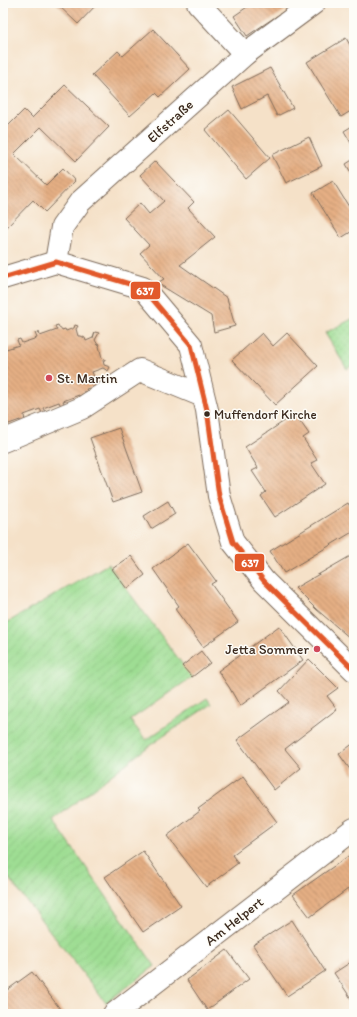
<svg xmlns="http://www.w3.org/2000/svg" width="357" height="1017" font-family="Itim,sans-serif">
  <style>
    .grass { fill: url(#grass-dots); stroke: #6c8458 }
    .garden { fill: url(#garden-furrows); stroke: #6c8458 }
    .building { fill: url(#building-back-hatch) }
    .lines { fill: none; stroke-linecap: round; stroke-linejoin: round }
    .minor-casing { stroke: #7c6a5a; stroke-width: 24 }
    .minor { stroke: #fff; stroke-width: 22 }
    .bus-1-casing { stroke: #fdfcf7; stroke-width: 8 }
    .bus-1 { stroke: #e2592b; stroke-width: 5 }
    .poi-dot { fill: #d1495b; stroke: #fdfcf7; stroke-width: 1.5 }
    .bus-dot { fill: #3b2a1e; stroke: #fdfcf7; stroke-width: 1.5 }
    .labels { text-anchor: middle; stroke-width: 3; stroke-linejoin: round; paint-order: stroke }
    .bus-label { font-size: 13px; fill: #3b2a1e; stroke: #fdfcf7; text-anchor: start }
    .street-label { font-size: 14px; fill: #3b2a1e; stroke: #fdfcf7 }
    .poi-label { font-size: 14px; fill: #3b2a1e; stroke: #fdfcf7; text-anchor: start }
    .line-badge { stroke: #fdfcf7; stroke-width: 1.5 }
    .badge-label { font-size: 11px; text-anchor: middle; font-weight: bold; fill: #fff }
  </style>
  <defs>
    <pattern id="grass-dots" width="8" height="8" patternUnits="userSpaceOnUse"><rect width="8" height="8" fill="#9edd93"/><path d="M2 2h.1M6 6h.1" fill="none" stroke="#89be7e" stroke-width="1.8" stroke-linecap="round"/></pattern>
    <pattern id="garden-furrows" width="10" height="10" patternUnits="userSpaceOnUse"><rect width="10" height="10" fill="#9edd93"/><path d="M-1 1l2-2M0 10L10 0M9 11l2-2" fill="none" stroke="#89be7e"/></pattern>
    <pattern id="building-back-hatch" width="6" height="6" patternUnits="userSpaceOnUse"><rect width="6" height="6" fill="#e5af84"/><path d="M-1 5l2 2M0 0l6 6M5-1l2 2" fill="none" stroke="#bb8f6b"/></pattern>
  </defs>
  <rect width="100%" height="100%" fill="#fdfcf7"/>
  <filter id="ink" filterUnits="userSpaceOnUse"><feTurbulence type="fractalNoise" baseFrequency=".025" numOctaves="2"/><feDisplacementMap in="SourceGraphic" scale="8" xChannelSelector="R" yChannelSelector="G"/><feConvolveMatrix kernelMatrix="1 2 1 2 8 2 1 2 1" color-interpolation-filters="sRGB"/></filter>
  <filter id="wash" filterUnits="userSpaceOnUse"><feTurbulence type="fractalNoise" baseFrequency=".012" numOctaves="4" result="noise"/><feDisplacementMap in="SourceGraphic" scale="16" xChannelSelector="R" yChannelSelector="G"/><feGaussianBlur stdDeviation="0.9" result="paint"/><feColorMatrix in="noise" values="0 0 0 0 0 0 0 0 0 0 0 0 0 0 0 0 0 1.4 0 .05"/><feComposite in="paint" operator="in"/></filter>
  <g filter="url(#wash)">
    <rect width="100%" height="100%" fill="#f5e1c8"/>
    <path class="grass" d="M354,318V364L347,369L325,333Z"/>
    <path class="garden" d="M108,564L192,677L130,720L146,740L207,698L211,704L149,746L53,820L155,966L106,1003L3,871V625Z"/>
    <g id="blocks">
      <g class="building">
        <path d="M56,3H98L78,24Z"/>
        <path d="M253,3H287L290,7L247,36L234,16Z"/>
        <path d="M153,29L190,69L160,97L156,93L130,116L92,75L118,51L123,56Z"/>
        <path d="M346,38L354,52V109L341,117L307,62Z"/>
        <path d="M270,68L293,108L277,116L267,96L242,109L232,87Z"/>
        <path d="M65,85L109,127L76,161L41,127L14,154L46,185L63,168L75,181L45,212L33,200L7,227L3,223V131L24,110L32,118Z"/>
        <path d="M229,110L270,158L246,179L205,130Z"/>
        <path d="M354,125V148L344,131Z"/>
        <path d="M309,137L322,166L286,183L272,155Z"/>
        <path d="M354,159V178L346,164Z"/>
        <path d="M155,161L194,202L188,208L215,237L180,265L227,298L235,326L214,332L211,316L157,283L164,279L140,253L149,245L124,218L140,203L149,214L164,201L140,175Z"/>
        <path d="M333,181L354,215V230L341,238L313,193Z"/>
        <path d="M58,325L60,329H62V330L65,329L66,331L74,328L75,325L78,326L76,329L78,336H81L85,338L86,341L93,338L95,332L99,333L95,340L98,345L99,343L100,345L99,346L102,358L105,359V360H103L104,365L110,367L108,371L103,368L92,372L97,384L98,386L86,389L87,391L83,392L84,394L81,399L79,395L63,401L65,405L61,406L59,402L43,408L45,412L42,413L40,409L24,415L25,422L22,424L20,420L3,426V350L19,345L17,340L20,339L22,343L37,338L35,333L39,332L40,336L57,330L55,326Z"/>
        <path d="M262,333L273,346L287,333L318,366L275,405L232,360Z"/>
        <path d="M295,414L309,434L303,438L317,460L311,463L325,484L275,517L261,496L266,492L252,471L258,468L245,447Z"/>
        <path d="M119,428L142,492L113,502L90,438Z"/>
        <path d="M168,501L175,514L151,529L144,516Z"/>
        <path d="M348,503L354,513V531L284,573L270,551Z"/>
        <path d="M188,543L216,581L211,584L238,622L203,647L175,609L179,606L153,569Z"/>
        <path d="M354,554V612L353,613L354,615V637L351,639L316,609L295,588Z"/>
        <path d="M131,556L145,575L127,589L112,569Z"/>
        <path d="M279,626L303,660L240,706L229,687L218,671Z"/>
        <path d="M201,651L210,663L192,677L182,666Z"/>
        <path d="M309,659L338,688L327,696L337,709L285,749L301,768L274,790L237,740L289,702L279,691Z"/>
        <path d="M354,743V775L339,754Z"/>
        <path d="M243,776L277,822L232,855L238,863L206,887L167,836L200,811L198,809Z"/>
        <path d="M143,851L181,906L143,932L105,877Z"/>
        <path d="M354,852V898L348,889L310,917L293,895Z"/>
        <path d="M292,920L325,971L287,996L253,945Z"/>
        <path d="M227,950L249,979L207,1010L187,980Z"/>
        <path d="M354,960V1003L334,973Z"/>
        <path d="M32,972L64,1014H3V993Z"/>
      </g>
    </g>
  </g>
  <g filter="url(#ink)">
    <use href="#blocks" fill-opacity="0" stroke="#7c6a5a" stroke-width="1"/>
    <g class="lines">
      <g class="minor-casing">
        <g id="minor">
          <path d="M198,3L245,54"/>
          <path d="M56,262L62,227L80,202L245,54L314,3"/>
          <path d="M3,278L56,262L143,288L191,345L207,410L219,496L233,542L264,581L354,670"/>
          <path d="M3,441L82,408L140,370L203,396"/>
          <path d="M114,1014L354,829"/>
        </g>
      </g>
      <use href="#minor" class="minor"/>
      <g class="bus-1-casing">
        <path id="bus-1" d="M3,278L56,262L143,288L191,345L207,410L219,496L233,542L264,581L354,670"/>
      </g>
      <use href="#bus-1" class="bus-1"/>
    </g>
  </g>
  <g class="poi-dot">
    <circle cx="49" cy="378" r="4"/>
    <circle cx="317" cy="649" r="4"/>
  </g>
  <circle class="bus-dot" cx="207" cy="414" r="3.5"/>
  <g class="labels">
    <g class="bus-label">
      <text x="214" y="419">Muffendorf Kirche</text>
    </g>
    <g class="street-label">
      <text transform="translate(170 121) rotate(-42)" y="5">Elfstraße</text>
      <text transform="translate(234 921) rotate(-38)" y="5">Am Helpert</text>
    </g>
    <g class="poi-label">
      <text x="57" y="383">St. Martin</text>
      <text x="309" y="654" text-anchor="end">Jetta Sommer</text>
    </g>
  </g>
  <g class="line-badge">
    <rect x="130" y="281" width="31" height="19" rx="4" fill="#e2592b"/>
    <rect x="234" y="553" width="31" height="19" rx="4" fill="#e2592b"/>
  </g>
  <g class="badge-label">
    <text x="145" y="295">637</text>
    <text x="250" y="567">637</text>
  </g>
  <rect width="357" height="1017" fill="none" stroke="#fdfcf7" stroke-width="16"/>
</svg>
